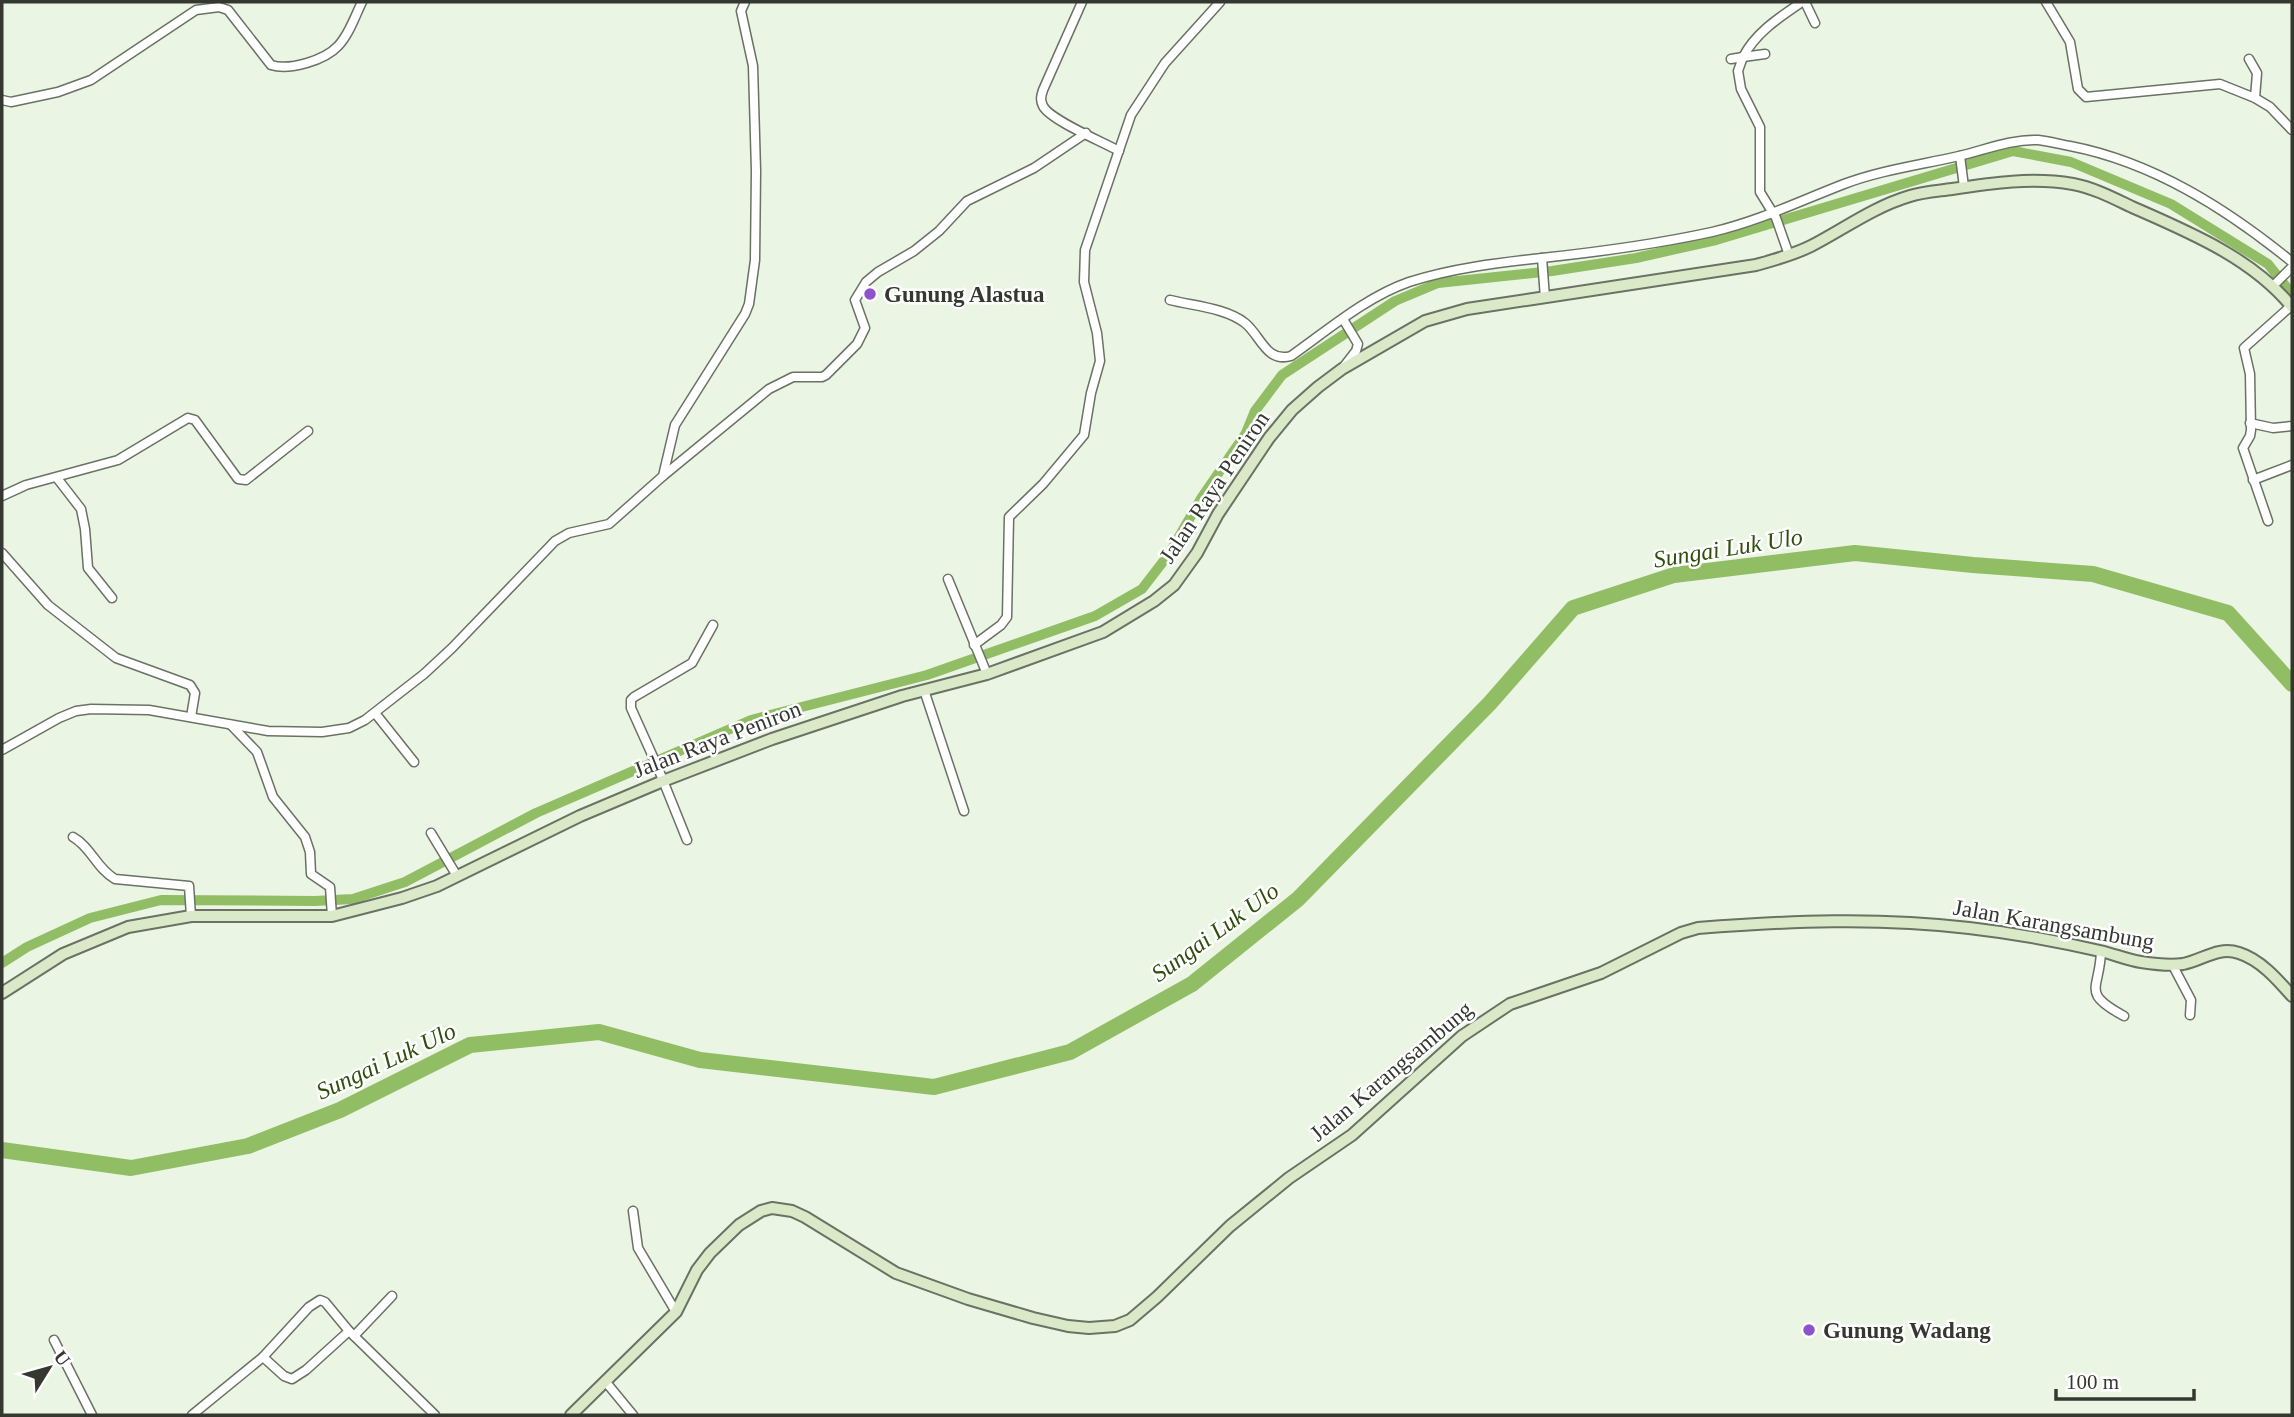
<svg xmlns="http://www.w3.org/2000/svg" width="2294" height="1417" font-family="'Times New Roman',serif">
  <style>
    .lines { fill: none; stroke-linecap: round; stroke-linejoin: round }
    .canal { stroke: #91be65; stroke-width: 10 }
    .river { stroke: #91be65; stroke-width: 16 }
    .street-casing { stroke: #697263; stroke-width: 11 }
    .secondary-casing { stroke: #697263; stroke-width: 14 }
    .street { stroke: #fff; stroke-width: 8 }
    .secondary { stroke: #daeac9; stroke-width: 10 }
    .poi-dot { fill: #8e53ca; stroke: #fefefe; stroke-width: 2.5 }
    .labels { text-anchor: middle; stroke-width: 5; stroke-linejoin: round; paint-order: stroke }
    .poi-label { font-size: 23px; font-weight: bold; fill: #343831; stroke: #fefefe; text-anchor: start }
    .street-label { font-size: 23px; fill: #343831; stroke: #fefefe }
    .water-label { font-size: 24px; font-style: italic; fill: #314d0d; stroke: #fefefe }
  </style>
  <rect width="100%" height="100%" fill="#ebf5e4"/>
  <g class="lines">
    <path class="canal" d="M2,963L27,947L90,918L161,900L315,901L353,899L405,882L536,813L751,720L927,675L1095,616L1142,589L1169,554L1202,497L1246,433L1255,411L1282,375L1395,301L1438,283L1552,271L1636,258L1716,240L2013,151L2071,162L2171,204L2268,264L2292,294"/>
    <path class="river" d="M2,1150L131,1168L248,1146L340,1110L470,1045L599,1032L700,1060L934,1087L1070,1052L1192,984L1298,899L1490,703L1573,608L1674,575L1855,553L1973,565L2093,574L2228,613L2292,684"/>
    <g class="street-casing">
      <g id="street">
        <path d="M1082,2L1043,90C1041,96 1040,100 1043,106C1050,120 1103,142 1119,151"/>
        <path d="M1805,2L1815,23"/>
        <path d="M2046,2L2070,42L2078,89L2086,97L2220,84L2255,98L2270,107L2292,130"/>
        <path d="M1765,54L1743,57C1756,32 1780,17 1802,2"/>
        <path d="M1731,59L1743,57L1738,71L1741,89L1760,127V192L1776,218L1789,255"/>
        <path d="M2249,59L2257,73L2255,98"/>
        <path d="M2,100L11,102L58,92L91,80L196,10L219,7L228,10L271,65C290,71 325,60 338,46C349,35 355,16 362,2"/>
        <path d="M1960,156L1964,187"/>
        <path d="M1542,258L1545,298"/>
        <path d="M2274,285L2292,267"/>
        <path d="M1170,300C1194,306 1226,308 1245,323C1261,336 1266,363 1291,356C1328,330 1366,297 1409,282C1453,268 1497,263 1542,258C1598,252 1657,244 1712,232C1759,221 1800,201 1844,184C1881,170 1920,165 1959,156C1985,150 2011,139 2038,140C2048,141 2059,144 2070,146C2153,162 2227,209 2292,262"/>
        <path d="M1342,369L1356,351L1358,344L1343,319"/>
        <path d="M2250,423L2273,428L2292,426"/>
        <path d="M663,476L769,389L793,377H822L826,375L857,344L865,328L855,300L866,282L878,272L914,251L939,231L967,201L1034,168L1086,133"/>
        <path d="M57,478L81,509L85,529L88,568L112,598"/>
        <path d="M2253,480L2292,465"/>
        <path d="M2,496L26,485L118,460L188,418L195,420L238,479L246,480L308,431"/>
        <path d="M2268,521L2243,448L2250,436L2251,430L2250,374L2244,348L2291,306"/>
        <path d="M2,553L48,605L116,658L190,685L195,693L191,717"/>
        <path d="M948,579L987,674"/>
        <path d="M974,645L1001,625L1007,617L1009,517L1043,484L1084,435L1091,393L1100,361L1097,333L1084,282L1085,250L1131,115L1165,63L1220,2"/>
        <path d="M924,690L964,811"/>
        <path d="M375,713L414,762"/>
        <path d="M231,725L257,752L273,797L305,837L310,852L311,874L330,887L332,916"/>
        <path d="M2,750L59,718L76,711L91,709L149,710L268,731L322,732L349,728L365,720L424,674L452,648L555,541L569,533L609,524L663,476L675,425L745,314L749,304L755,260L756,171L753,66L741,11L745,2"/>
        <path d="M431,833L457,876"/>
        <path d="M73,837C91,847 97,869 115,879L189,886L191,916"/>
        <path d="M687,840L658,768L631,708V700L634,697L692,663L713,625"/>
        <path d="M2101,951C2100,990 2080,992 2124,1016"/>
        <path d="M2172,964L2191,1000L2190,1015"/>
        <path d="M633,1211L638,1248L676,1312"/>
        <path d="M354,1336L392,1296"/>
        <path d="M54,1340L92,1415"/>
        <path d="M263,1357L309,1307L320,1300L325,1302L349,1331"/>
        <path d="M605,1381L633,1415"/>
        <path d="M192,1415L263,1357L284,1376L292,1379L306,1370L349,1331L435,1415"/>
      </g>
    </g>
    <g class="secondary-casing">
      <g id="secondary">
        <path d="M2,993L63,954L128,927L191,916H332L402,898L437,886L580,816L663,781L772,739L902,696L987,674L1103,632L1154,601L1174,585L1197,553L1218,514L1269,438L1292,410L1318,387L1342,369L1425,321L1467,309L1756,265C1774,260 1793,255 1811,246C1844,229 1873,207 1910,196C1923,192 1938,191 1952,189C1992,183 2032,177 2073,184C2094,188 2113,198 2132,207C2189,232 2252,258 2292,307"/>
        <path d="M571,1415L676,1312L697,1270L710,1253L739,1225L761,1211L772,1208L792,1211L805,1217L896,1273L968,1299L1033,1318L1068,1326L1089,1328L1115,1326L1130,1320L1157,1297L1230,1226L1289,1178L1352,1135L1462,1036L1510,1004L1601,973L1681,933L1698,928C1789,921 1878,917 1969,928C2013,933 2057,941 2100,951C2114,954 2127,960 2141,962C2154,964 2170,966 2183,964C2203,960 2218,946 2239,953C2261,960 2278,980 2292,996"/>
      </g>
    </g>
    <use href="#street" class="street"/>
    <use href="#secondary" class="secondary"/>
  </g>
  <g class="poi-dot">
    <circle cx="870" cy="294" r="7"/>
    <circle cx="1809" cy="1330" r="7"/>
  </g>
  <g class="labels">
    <g class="poi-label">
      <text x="884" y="302">Gunung Alastua</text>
      <text x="1823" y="1338">Gunung Wadang</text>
    </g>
    <g class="street-label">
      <text transform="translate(1214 487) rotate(-56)" y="8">Jalan Raya Peniron</text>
      <text transform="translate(717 739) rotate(-21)" y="8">Jalan Raya Peniron</text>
      <text transform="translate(2054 924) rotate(10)" y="8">Jalan Karangsambung</text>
      <text transform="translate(1391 1071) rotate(-40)" y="8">Jalan Karangsambung</text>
    </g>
    <g class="water-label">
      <text transform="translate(1728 548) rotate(-9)" y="8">Sungai Luk Ulo</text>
      <text transform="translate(1215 932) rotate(-36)" y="8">Sungai Luk Ulo</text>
      <text transform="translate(386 1061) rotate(-25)" y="8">Sungai Luk Ulo</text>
    </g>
  </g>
  <rect width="2294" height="1417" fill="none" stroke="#343831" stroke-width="7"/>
  <g transform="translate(49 1368) rotate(53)" stroke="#fefefe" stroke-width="5" paint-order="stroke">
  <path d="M0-5L12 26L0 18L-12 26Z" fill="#343831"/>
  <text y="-10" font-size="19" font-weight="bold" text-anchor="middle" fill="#343831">U</text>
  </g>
  <path d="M2056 1389v10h138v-10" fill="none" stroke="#343831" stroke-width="3.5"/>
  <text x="2066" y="1389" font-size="21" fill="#343831" stroke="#fefefe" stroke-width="5" paint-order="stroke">100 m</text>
</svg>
